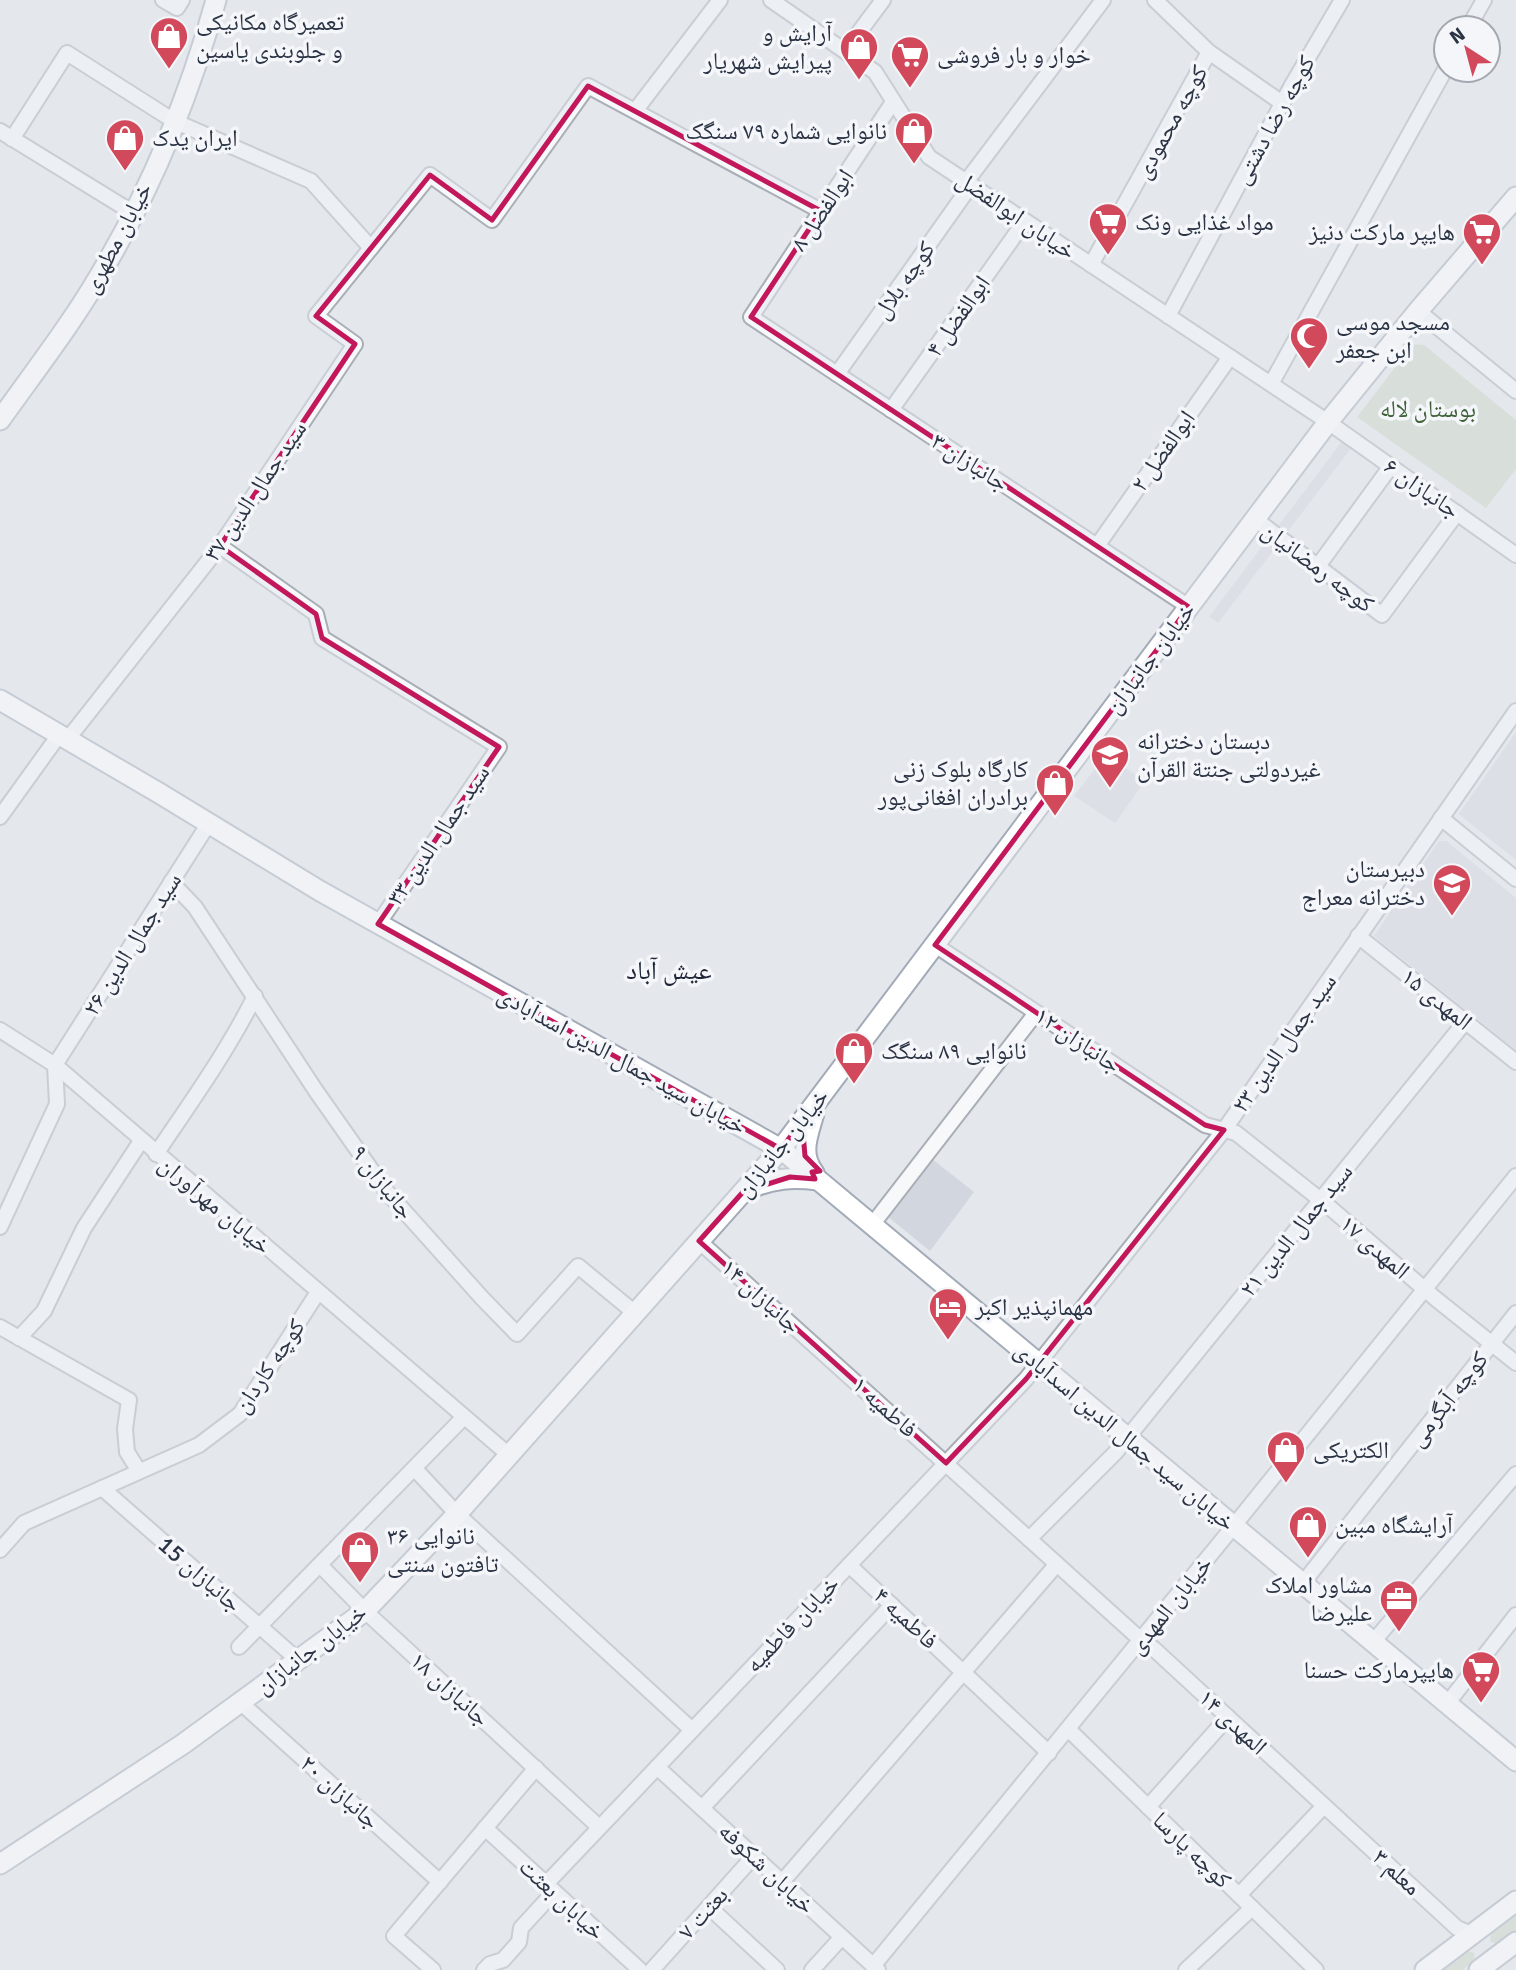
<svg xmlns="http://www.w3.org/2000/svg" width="1516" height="1970" font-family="Signika,'Noto Naskh Arabic',sans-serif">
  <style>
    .built { fill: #d2d6de }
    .green { fill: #c9d6c5 }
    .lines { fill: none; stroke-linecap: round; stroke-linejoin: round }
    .minor-casing { stroke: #a9aeb7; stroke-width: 18 }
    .major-casing { stroke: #a3abb8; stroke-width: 23 }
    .minor { stroke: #f7f8fa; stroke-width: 14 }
    .major { stroke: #fff; stroke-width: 19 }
    .marked { fill: none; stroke: #c2185b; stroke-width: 5; stroke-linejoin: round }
    .labels { text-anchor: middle; stroke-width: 7; stroke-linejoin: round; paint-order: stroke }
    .poi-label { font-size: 24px; fill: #2b3445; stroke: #f4f6f9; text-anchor: start }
    .street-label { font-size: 24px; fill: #2b3445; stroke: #f4f6f9 }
    .park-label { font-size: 24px; fill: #3f6138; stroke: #f4f6f9 }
    .neighbourhood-label { font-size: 26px; fill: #1d2536; stroke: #f4f6f9 }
  </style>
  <rect width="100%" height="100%" fill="#e4e7ec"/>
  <g class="built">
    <path d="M1343,440L1352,447L1288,531L1279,525Z"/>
    <path d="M1267,540L1276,547L1218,623L1209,617Z"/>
    <path d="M1516,732V860L1459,814Z"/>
    <path d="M1106,755L1145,781L1115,823L1074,796Z"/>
    <path d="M1439,841H1446L1516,898V1050L1374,936Z"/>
    <path d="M932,1159L974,1192L930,1251L887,1216Z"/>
  </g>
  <g class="green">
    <path d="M1413,344L1424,345L1516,420V469L1486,508L1357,417Z"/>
    <path d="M1516,1913V1929L1499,1943L1496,1944L1490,1941L1491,1932Z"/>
    <path d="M1468,1951L1474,1953L1475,1960L1463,1970H1441Z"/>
  </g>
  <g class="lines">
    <g class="minor-casing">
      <g id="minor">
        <path d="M163,0L177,8L182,0"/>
        <path d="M771,0L875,72L929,157L1328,422L1516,555"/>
        <path d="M1155,0L1209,52L1282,103"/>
        <path d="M1468,28L1484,0"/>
        <path d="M845,51L883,0"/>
        <path d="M893,102L751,317L1189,607"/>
        <path d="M635,111L720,0"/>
        <path d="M0,131L135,214"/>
        <path d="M12,139L67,53L174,121L311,181L371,248"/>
        <path d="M966,182L1103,0"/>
        <path d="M1091,265L1209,52"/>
        <path d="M1418,311L1516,391"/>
        <path d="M1168,316L1292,85L1342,0"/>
        <path d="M837,374L971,185"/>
        <path d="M1271,384L1446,68"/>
        <path d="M891,410L1025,221"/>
        <path d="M1255,519L1382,615L1457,513"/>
        <path d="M220,546L316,614L322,638L499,747L378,924"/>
        <path d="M1097,546L1230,357"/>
        <path d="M1318,566L1391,466"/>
        <path d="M67,740L220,546L355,344L316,316L430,175L492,220L588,86L821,211"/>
        <path d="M0,817L59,735"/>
        <path d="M1441,818L1516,879"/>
        <path d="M171,882L195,907L316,1091L387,1192L482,1298L517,1334L578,1266L635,1313"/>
        <path d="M1358,936L1516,1062"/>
        <path d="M935,945L1205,1125L1236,1133L1327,1205L1436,1299L1516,1363"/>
        <path d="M0,1030L55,1065L509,1455"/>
        <path d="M55,1065L209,823"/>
        <path d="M156,1154C191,1102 227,1052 255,996"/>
        <path d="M872,1225L1036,1013"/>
        <path d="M0,1227L57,1104L55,1065"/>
        <path d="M699,1241L1141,1640L1154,1649L1457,1928L1472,1934"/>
        <path d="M0,1327L129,1400L125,1429L127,1452L139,1471"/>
        <path d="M19,1338L44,1311L84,1228L141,1141"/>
        <path d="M415,1469L457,1514L692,1730"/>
        <path d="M102,1488L298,1660"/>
        <path d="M1029,1539L1115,1453L1465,1022"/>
        <path d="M0,1550L24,1523L199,1445L240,1414L318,1292"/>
        <path d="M320,1565L365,1611L599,1827"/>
        <path d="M849,1565L1049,1753"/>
        <path d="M1303,1583L1516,1313"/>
        <path d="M1373,1642L1516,1474"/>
        <path d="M239,1647L464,1417"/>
        <path d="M240,1702L440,1882"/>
        <path d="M1447,1704L1516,1615"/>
        <path d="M1068,1729L1316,1970"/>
        <path d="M657,1767L878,1970"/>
        <path d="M1148,1807L1228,1717"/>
        <path d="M702,1808L892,1605"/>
        <path d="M485,1828L640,1970"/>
        <path d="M782,1882L1057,1564"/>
        <path d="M546,1884L1026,1379L1224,1130L1516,711"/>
        <path d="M1239,1895L1324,1806"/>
        <path d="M709,1907L777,1970"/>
        <path d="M873,1966L1224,1538L1516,1176"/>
        <path d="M433,1970L394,1936L536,1768"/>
        <path d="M484,1970L490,1964L503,1960L519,1942L521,1928L554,1892"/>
        <path d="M652,1970L754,1856"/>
        <path d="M812,1970L842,1937"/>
        <path d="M1186,1970L1252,1908"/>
      </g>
    </g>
    <g class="major-casing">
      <g id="major">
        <path d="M0,420C37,368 77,317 108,261C155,180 191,90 216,0"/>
        <path d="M0,700L159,793L320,891L781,1149L1516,1761"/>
        <path d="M814,1113C808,1136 799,1153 814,1173"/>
        <path d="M749,1189C772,1178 793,1177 818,1180"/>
        <path d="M0,1864L183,1744L365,1611L457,1514L781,1149L1328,422L1418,311L1516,197"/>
        <path d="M1425,1970L1516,1901"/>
        <path d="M1479,1970L1516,1942"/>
      </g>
    </g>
    <use href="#minor" class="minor"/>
    <use href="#major" class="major"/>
  </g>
  <path d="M0 0H1516V1970H0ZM588,86L821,211L751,317L1189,607L935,945L1205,1125L1224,1130L1026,1379L946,1463L699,1241L743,1192L790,1177L815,1179L812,1172L820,1171L805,1156L802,1121L781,1149L378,924L499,747L322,638L316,614L220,546L355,344L316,316L430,175L492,220Z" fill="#e4e7ec" fill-opacity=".55" fill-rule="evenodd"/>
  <path class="marked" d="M588,86L821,211L751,317L1189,607L935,945L1205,1125L1224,1130L1026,1379L946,1463L699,1241L743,1192L790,1177L815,1179L812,1172L820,1171L805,1156L802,1121L781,1149L378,924L499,747L322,638L316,614L220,546L355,344L316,316L430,175L492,220Z"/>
  <defs>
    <g id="shop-pin" transform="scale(2.0125)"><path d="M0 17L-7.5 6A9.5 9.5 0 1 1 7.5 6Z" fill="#d1495b" stroke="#f4f6f9"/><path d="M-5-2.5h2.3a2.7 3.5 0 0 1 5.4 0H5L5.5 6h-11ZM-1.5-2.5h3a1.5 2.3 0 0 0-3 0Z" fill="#fff"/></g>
    <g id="supermarket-pin" transform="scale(2.0125)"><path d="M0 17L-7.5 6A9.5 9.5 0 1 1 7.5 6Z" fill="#d1495b" stroke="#f4f6f9"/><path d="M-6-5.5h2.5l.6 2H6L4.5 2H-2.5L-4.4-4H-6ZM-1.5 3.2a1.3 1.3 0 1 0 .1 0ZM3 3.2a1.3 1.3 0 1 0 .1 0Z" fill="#fff"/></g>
    <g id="mosque-pin" transform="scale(2.0125)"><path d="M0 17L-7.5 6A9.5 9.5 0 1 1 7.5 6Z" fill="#d1495b" stroke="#f4f6f9"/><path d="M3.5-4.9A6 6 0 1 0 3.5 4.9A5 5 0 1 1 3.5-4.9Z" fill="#fff"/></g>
    <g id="school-pin" transform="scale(2.0125)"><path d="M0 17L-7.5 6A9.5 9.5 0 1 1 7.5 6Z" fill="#d1495b" stroke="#f4f6f9"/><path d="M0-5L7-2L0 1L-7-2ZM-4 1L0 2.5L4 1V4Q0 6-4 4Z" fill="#fff"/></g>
    <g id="hotel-pin" transform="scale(2.0125)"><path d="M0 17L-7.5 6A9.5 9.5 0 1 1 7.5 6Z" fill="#d1495b" stroke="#f4f6f9"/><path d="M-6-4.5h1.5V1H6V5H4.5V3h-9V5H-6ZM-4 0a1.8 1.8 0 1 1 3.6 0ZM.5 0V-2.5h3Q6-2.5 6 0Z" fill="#fff"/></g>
    <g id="office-pin" transform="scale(2.0125)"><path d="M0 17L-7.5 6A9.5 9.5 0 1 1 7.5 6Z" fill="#d1495b" stroke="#f4f6f9"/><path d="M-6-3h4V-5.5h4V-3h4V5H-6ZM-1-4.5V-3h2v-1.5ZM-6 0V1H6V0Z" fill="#fff"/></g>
  </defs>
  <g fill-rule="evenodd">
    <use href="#shop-pin" x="169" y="36"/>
    <use href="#shop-pin" x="859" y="47"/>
    <use href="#supermarket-pin" x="910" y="55"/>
    <use href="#shop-pin" x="914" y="131"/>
    <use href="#shop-pin" x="125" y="138"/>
    <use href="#supermarket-pin" x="1108" y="222"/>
    <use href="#supermarket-pin" x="1482" y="232"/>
    <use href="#mosque-pin" x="1309" y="336"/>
    <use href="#school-pin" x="1110" y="755"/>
    <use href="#shop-pin" x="1055" y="783"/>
    <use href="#school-pin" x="1452" y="883"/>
    <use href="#shop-pin" x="854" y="1051"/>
    <use href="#hotel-pin" x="948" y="1307"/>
    <use href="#shop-pin" x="1286" y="1450"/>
    <use href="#shop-pin" x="1308" y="1525"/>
    <use href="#shop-pin" x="360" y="1550"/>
    <use href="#office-pin" x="1399" y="1599"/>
    <use href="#supermarket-pin" x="1481" y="1670"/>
  </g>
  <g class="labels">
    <g class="poi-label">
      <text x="196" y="30">تعمیرگاه مکانیکی<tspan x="196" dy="28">و جلوبندی یاسین</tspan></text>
      <text x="832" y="41" text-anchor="end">آرایش و<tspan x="832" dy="28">پیرایش شهریار</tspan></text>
      <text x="937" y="63">خوار و بار فروشی</text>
      <text x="887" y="139" text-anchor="end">نانوایی شماره ۷۹ سنگک</text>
      <text x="152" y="146">ایران یدک</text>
      <text x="1135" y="230">مواد غذایی ونک</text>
      <text x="1455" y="240" text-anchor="end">هایپر مارکت دنیز</text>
      <text x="1336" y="330">مسجد موسی<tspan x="1336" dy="28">ابن جعفر</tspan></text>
      <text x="1137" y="749">دبستان دخترانه<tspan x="1137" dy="28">غیردولتی جنتة القرآن</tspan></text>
      <text x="1028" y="777" text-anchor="end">کارگاه بلوک زنی<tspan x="1028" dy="28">برادران افغانی‌پور</tspan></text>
      <text x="1425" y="877" text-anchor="end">دبیرستان<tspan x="1425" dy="28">دخترانه معراج</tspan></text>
      <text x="881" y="1059">نانوایی ۸۹ سنگک</text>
      <text x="975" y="1315">مهمانپذیر اکبر</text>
      <text x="1313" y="1458">الکتریکی</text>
      <text x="1335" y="1533">آرایشگاه مبین</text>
      <text x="387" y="1544">نانوایی ۳۶<tspan x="387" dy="28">تافتون سنتی</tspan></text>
      <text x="1372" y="1593" text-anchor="end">مشاور املاک<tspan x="1372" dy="28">علیرضا</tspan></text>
      <text x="1454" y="1678" text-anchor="end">هایپرمارکت حسنا</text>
    </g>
    <g class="street-label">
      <text transform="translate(1274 120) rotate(-61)" y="8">کوچه رضا دشتی</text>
      <text transform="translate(1171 122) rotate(-61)" y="8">کوچه محمودی</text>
      <text transform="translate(822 210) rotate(-56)" y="8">ابوالفضل ۸</text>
      <text transform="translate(1016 215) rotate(34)" y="8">خیابان ابوالفضل</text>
      <text transform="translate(117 238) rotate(-62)" y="8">خیابان مطهری</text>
      <text transform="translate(904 280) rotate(-55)" y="8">کوچه بلال</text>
      <text transform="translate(958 316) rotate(-55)" y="8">ابوالفضل ۴</text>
      <text transform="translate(1163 451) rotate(-55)" y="8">ابوالفضل ۲</text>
      <text transform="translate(970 462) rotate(33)" y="8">جانبازان ۳</text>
      <text transform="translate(1422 488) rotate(35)" y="8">جانبازان ۶</text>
      <text transform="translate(255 491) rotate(-56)" y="8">سید جمال الدین ۳۷</text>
      <text transform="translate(1318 567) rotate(37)" y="8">کوچه رمضانیان</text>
      <text transform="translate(1150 658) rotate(-53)" y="8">خیابان جانبازان</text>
      <text transform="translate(438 835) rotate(-56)" y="8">سید جمال الدین ۳۳</text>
      <text transform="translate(132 944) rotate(-58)" y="8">سید جمال الدین ۲۶</text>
      <text transform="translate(1437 999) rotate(39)" y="8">المهدی ۱۵</text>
      <text transform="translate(1078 1040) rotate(34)" y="8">جانبازان ۱۲</text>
      <text transform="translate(1284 1043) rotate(-55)" y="8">سید جمال الدین ۲۳</text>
      <text transform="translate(622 1060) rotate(29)" y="8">خیابان سید جمال الدین اسدآبادی</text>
      <text transform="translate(782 1143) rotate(-51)" y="8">خیابان جانبازان</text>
      <text transform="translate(383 1182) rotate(52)" y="8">جانبازان ۹</text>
      <text transform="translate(215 1205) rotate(40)" y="8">خیابان مهرآوران</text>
      <text transform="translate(1296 1230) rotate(-51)" y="8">سید جمال الدین ۲۱</text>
      <text transform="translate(1375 1247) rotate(41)" y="8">المهدی ۱۷</text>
      <text transform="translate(761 1296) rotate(42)" y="8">جانبازان ۱۴</text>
      <text transform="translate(269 1366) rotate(-56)" y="8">کوچه کاردان</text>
      <text transform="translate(1448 1399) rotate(-52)" y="8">کوچه آبگرمی</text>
      <text transform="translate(885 1407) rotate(42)" y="8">فاطمیه ۱</text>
      <text transform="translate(1125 1436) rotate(40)" y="8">خیابان سید جمال الدین اسدآبادی</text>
      <text transform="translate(200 1574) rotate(41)" y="8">جانبازان 15</text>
      <text transform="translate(1170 1605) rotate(-51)" y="8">خیابان المهدی</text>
      <text transform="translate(906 1618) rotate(43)" y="8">فاطمیه ۴</text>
      <text transform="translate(792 1624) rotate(-46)" y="8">خیابان فاطمیه</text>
      <text transform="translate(311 1649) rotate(-37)" y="8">خیابان جانبازان</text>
      <text transform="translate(450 1689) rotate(42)" y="8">جانبازان ۱۸</text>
      <text transform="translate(1233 1722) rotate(43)" y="8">المهدی ۱۴</text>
      <text transform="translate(340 1792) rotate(42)" y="8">جانبازان ۲۰</text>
      <text transform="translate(1192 1850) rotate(44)" y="8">کوچه پارسا</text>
      <text transform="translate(767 1868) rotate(43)" y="8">خیابان شکوفه</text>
      <text transform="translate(1397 1872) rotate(43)" y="8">معلم ۳</text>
      <text transform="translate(562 1899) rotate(43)" y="8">خیابان بعثت</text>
      <text transform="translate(703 1913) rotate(-48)" y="8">بعثت ۷</text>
    </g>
    <g class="park-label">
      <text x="1428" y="417">بوستان لاله</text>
    </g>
    <g class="neighbourhood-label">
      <text x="669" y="979">عیش آباد</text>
    </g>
  </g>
  <g transform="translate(1467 49) rotate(324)"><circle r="33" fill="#f4f6f9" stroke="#a4a8b1" stroke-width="2"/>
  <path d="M0-5L12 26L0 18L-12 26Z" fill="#d1495b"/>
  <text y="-10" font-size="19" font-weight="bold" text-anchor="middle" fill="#2b3445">N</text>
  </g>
</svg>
